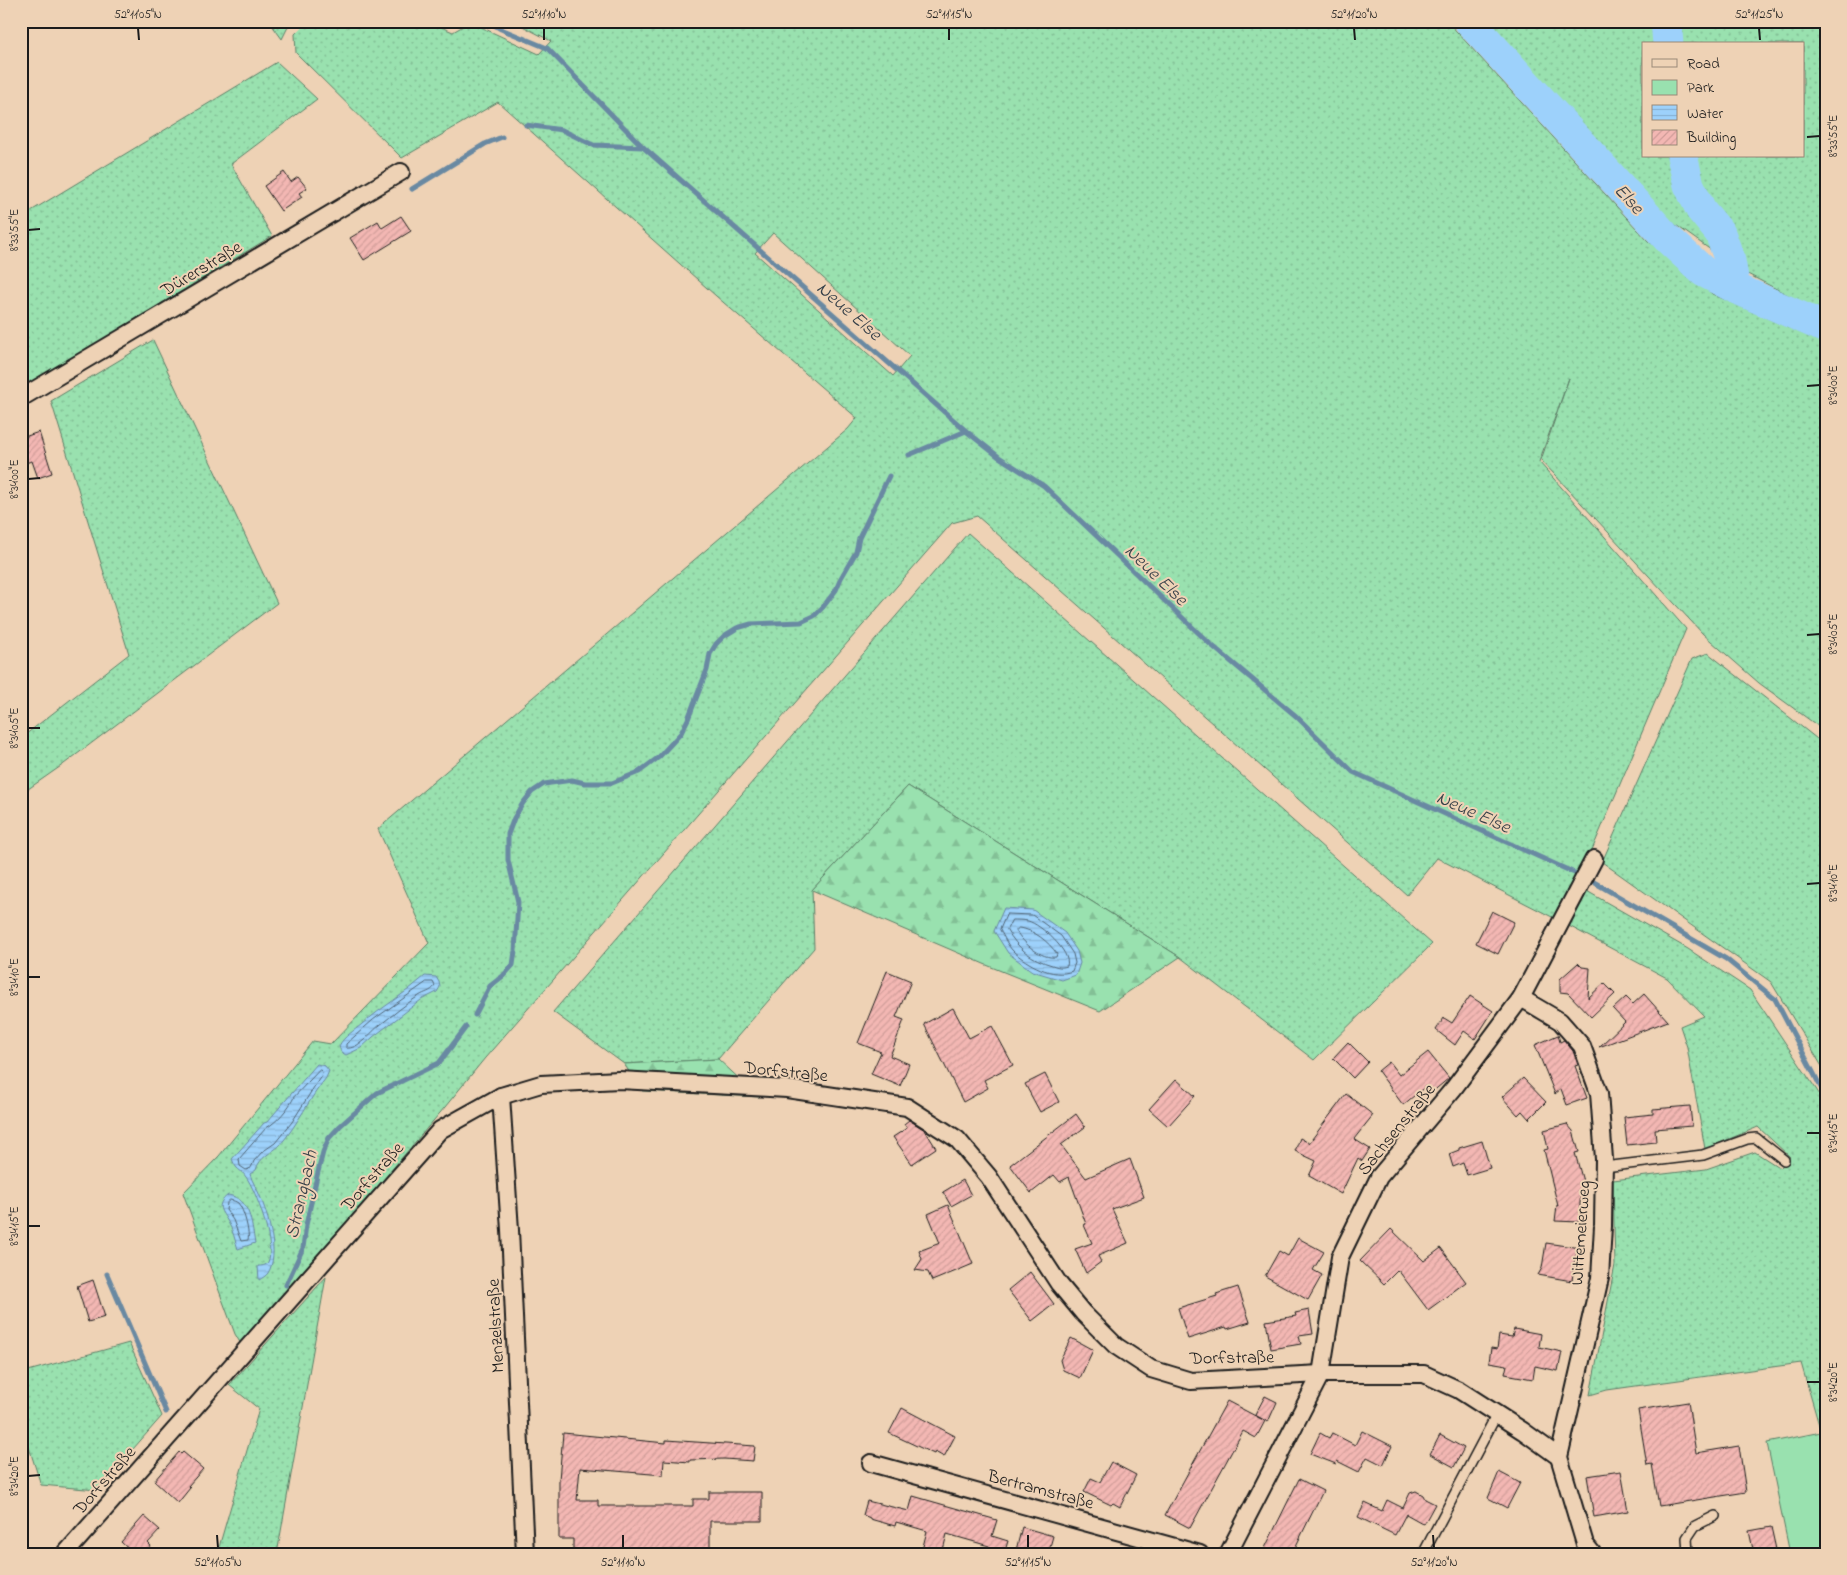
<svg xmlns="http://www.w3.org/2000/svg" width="1847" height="1575" font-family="'Indie Flower',sans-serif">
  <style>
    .grass { fill: url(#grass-dots); stroke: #5a7e66; fill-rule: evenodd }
    .forest { fill: url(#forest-firs); stroke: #5a7e66 }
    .park { fill: #99e1af; stroke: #5a7e66 }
    .water { fill: url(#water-rules); stroke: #6989a2 }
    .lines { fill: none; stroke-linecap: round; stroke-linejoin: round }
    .shore { stroke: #506475; stroke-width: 1 }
    .stream { stroke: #6989a2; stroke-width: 5 }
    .river { stroke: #9dd1fb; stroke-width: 31 }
    .building { fill: url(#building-hatch); stroke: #1c1c1c }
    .service-casing { stroke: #1c1c1c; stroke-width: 12 }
    .minor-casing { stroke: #1c1c1c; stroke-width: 20 }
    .service { stroke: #eed2b5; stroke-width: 9 }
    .minor { stroke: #eed2b5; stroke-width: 16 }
    .ticks { fill: none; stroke: #1c1c1c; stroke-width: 2 }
    .labels { text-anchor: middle; stroke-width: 4; stroke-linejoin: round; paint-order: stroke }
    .street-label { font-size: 18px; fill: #1c1c1c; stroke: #eed2b5 }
    .water-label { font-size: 19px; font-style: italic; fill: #364049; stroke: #eed2b5 }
    .neatline { fill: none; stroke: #1c1c1c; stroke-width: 2 }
    .ticks-label { font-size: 12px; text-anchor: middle; fill: #1c1c1c }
  </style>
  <defs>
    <pattern id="grass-dots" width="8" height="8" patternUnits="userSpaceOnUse" patternTransform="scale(1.25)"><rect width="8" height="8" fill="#99e1af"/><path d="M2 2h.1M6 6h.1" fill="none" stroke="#83c096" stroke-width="1.8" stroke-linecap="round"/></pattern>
    <pattern id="forest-firs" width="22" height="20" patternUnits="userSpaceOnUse" patternTransform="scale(1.25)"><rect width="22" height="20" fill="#99e1af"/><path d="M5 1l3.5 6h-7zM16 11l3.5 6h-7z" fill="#83c096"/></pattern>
    <pattern id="water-rules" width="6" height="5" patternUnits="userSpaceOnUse" patternTransform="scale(1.25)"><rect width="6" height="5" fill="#9dd1fb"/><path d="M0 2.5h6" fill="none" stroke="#87b3d7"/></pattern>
    <pattern id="building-hatch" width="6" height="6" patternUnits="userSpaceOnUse" patternTransform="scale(1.25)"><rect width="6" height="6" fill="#f3b7b3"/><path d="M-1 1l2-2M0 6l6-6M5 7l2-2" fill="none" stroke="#d09d99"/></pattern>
  </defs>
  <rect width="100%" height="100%" fill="#eed2b5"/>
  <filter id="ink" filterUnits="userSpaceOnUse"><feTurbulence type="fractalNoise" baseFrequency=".02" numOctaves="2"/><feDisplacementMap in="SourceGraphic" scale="10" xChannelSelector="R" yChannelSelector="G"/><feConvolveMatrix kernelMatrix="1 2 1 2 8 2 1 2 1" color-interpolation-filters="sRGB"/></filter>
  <g filter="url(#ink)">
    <g class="grass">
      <path d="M269,21H291L282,39Z"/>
      <path d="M308,21H426L453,32L470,22L539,54L551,41L513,21H1447L1648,241L1679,264L1712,294L1826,344V732L1759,683L1703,634L1541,460L1569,378L1539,462L1686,629L1589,857L1554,918L1437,858L1407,895L977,516L952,523L485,1058L445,1107L242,1346L235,1334L183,1193L219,1156L313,1041L331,1044L429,943L378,829L848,429L857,418L716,296L498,102L402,158L296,53L295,34ZM773,233L910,356L893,376L755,253Z"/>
      <path d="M1488,21H1826V312L1815,309L1736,268L1673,223ZM1643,44H1803V156H1643Z"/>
      <path d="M277,62L317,99L231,164L272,236L21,389V217Z"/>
      <path d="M153,340L277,603L64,764L21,794V738L129,654L51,401Z"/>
      <path d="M968,533L1432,944L1314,1060L1180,957L908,786L812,890L814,948L718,1059L624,1064L553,1012Z"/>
      <path d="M1708,653L1826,746V1073L1771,982L1602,862L1692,659Z"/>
      <path d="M1585,890L1688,949L1750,990L1826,1104V1458L1821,1432L1801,1363L1607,1390L1590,1395L1615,1265L1613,1180L1706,1169L1755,1152L1780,1168L1790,1157L1758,1127L1705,1149L1687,1047L1680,1026L1704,1016L1667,978L1567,925Z"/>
      <path d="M326,1277L277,1554H217L259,1409L229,1385Z"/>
      <path d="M129,1343L162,1416L97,1490L41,1485L21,1422V1373Z"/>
    </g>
    <g class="forest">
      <path d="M908,786L1180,957L1100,1011L984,964L812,890Z"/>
      <path d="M718,1059L759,1097L642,1091L624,1064Z"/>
    </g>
    <path class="park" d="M1821,1432L1826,1458V1554H1790L1767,1443Z"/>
    <g class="water">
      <path d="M1004,908L1033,910L1065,933L1077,951L1080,963L1076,975L1062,980L1032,971L1008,953L994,931Z"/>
      <path d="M425,976L436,977L439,982L440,987L437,992L421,1000L373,1037L361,1048L346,1055L341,1052L339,1046C344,1036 354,1031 362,1024C382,1007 405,994 425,976Z"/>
      <path d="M317,1064L325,1066L329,1071L326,1078C309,1099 298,1124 280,1145C272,1153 259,1157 256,1170L250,1174C252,1182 257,1188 260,1196C268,1215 280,1254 268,1273C266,1276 262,1278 259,1280L258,1266C261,1266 266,1266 268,1262C276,1246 256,1190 246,1177C240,1168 237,1172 232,1159L264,1123L267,1122Z"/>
      <path d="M228,1195C251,1199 251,1223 255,1243L238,1249C235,1241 233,1230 228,1222C222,1211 214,1206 228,1195Z"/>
    </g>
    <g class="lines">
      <g class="shore">
        <path d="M1007,914L1032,915L1061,936L1073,954L1075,963L1072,971C1053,979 1027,964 1013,951C1008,946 1004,937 1000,930Z"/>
        <path d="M1012,920C1017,920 1023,920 1028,921C1040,924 1072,952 1067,966C1061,968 1058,967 1052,965C1031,959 1018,949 1007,930Z"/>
        <path d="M1019,928C1033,929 1049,942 1057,954L1056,957C1041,959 1024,944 1016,931Z"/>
        <path d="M427,982H433L435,986C431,992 425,992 419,996C405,1004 393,1015 380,1025C371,1032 358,1050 346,1048V1044L373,1020Z"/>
        <path d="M320,1070L322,1072L321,1076L292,1122L275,1143L262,1152L254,1161L251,1168L246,1170L240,1166L239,1159L266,1128C276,1123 290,1107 294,1097Z"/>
        <path d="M230,1200C234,1201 235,1201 238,1203C244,1209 250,1234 248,1240L241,1241L233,1220L226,1210L227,1203Z"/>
      </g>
      <g class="stream">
        <path d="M488,21L501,29L547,48L643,147L966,431L999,457L1044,486L1209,643L1296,716L1353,772L1592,881L1726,959L1775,999L1826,1097"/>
        <path d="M526,125L562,130L593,145L643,147"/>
        <path d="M412,189L485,144L502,137"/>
        <path d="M909,455L966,431"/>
        <path d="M475,1015L490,986L503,976L513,965L515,951L518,902L508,860V834L514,818L523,803L532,792L544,784L572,780L585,783H612L639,772L659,757L681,733L688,719L707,670L710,654L716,644L724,636L737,628L751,624L801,622L814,616L823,607L836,590L841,578L856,552L859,538L889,476"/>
        <path d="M107,1274L166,1412"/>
        <path d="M286,1285L303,1248L306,1225L317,1176L323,1152L329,1138L340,1126L377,1093L439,1063L466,1027"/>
      </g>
      <g class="river">
        <path d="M1469,21L1668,239L1704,272L1735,288L1826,328"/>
        <path d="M1666,21L1668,44"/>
        <path d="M1682,156L1689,185L1701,210L1720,233L1730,261L1735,288"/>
      </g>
    </g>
    <g class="building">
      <path d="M284,172L291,182L298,177L307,188L299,193L302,197L281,211L264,186Z"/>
      <path d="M401,216L411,231L364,260L350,238L378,221L382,228Z"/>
      <path d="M39,432L52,473L38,478L32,461L21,464V438Z"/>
      <path d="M1492,911L1514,922L1498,954L1476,943Z"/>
      <path d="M1578,963L1582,967L1590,968L1588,998L1604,983L1615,994L1591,1017L1568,993L1560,992V979Z"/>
      <path d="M887,971L911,981L896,1017L904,1020L890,1056L909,1064L900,1086L871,1074L881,1052L858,1043Z"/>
      <path d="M1644,994L1668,1021L1599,1047L1625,1022L1613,1009L1626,997L1633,1004Z"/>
      <path d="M1470,996L1493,1011L1475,1039L1464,1031L1455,1045L1436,1030L1444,1018L1452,1023Z"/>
      <path d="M953,1008L969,1038L992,1026L1013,1065L984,1080L988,1088L963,1102L924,1024Z"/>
      <path d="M1558,1035L1560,1042L1564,1040L1573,1051L1578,1065L1575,1066L1587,1098L1567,1105L1561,1089L1555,1094L1535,1045Z"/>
      <path d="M1348,1042L1368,1062L1353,1078L1333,1058Z"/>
      <path d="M1428,1052L1449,1078L1431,1093L1426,1086L1403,1105L1378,1071L1389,1062L1399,1075Z"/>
      <path d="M1045,1074L1059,1102L1040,1112L1025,1084Z"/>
      <path d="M1523,1078L1546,1102L1529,1119L1522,1111L1518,1115L1502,1097Z"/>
      <path d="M1176,1079L1195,1096L1168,1126L1149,1109Z"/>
      <path d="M1346,1094L1373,1115L1354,1139L1370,1149L1362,1161L1358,1158L1341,1194L1309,1176L1316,1161L1295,1151L1300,1138L1309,1143Z"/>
      <path d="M1690,1106L1692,1126L1655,1129L1656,1142L1627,1145L1624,1117L1653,1114V1109Z"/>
      <path d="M1076,1114L1085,1127L1061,1145L1086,1178L1130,1159L1144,1197L1112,1209L1128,1243L1098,1256L1101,1262L1086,1273L1075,1249L1092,1243L1084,1225L1086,1224L1069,1177L1060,1182L1054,1175L1031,1193L1010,1165Z"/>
      <path d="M909,1120L925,1130L936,1148L912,1164L893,1137L907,1128L904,1124Z"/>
      <path d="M1567,1124L1573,1131L1579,1152L1575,1153L1584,1185L1581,1186L1579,1222L1555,1221L1557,1205L1558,1206L1544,1150L1548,1149L1544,1130Z"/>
      <path d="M1482,1141L1490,1168L1467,1175L1463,1163L1453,1167L1449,1154L1459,1150V1148Z"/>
      <path d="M963,1180L971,1195L951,1206L943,1192Z"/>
      <path d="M948,1205L973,1264L932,1281L928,1272L915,1270L922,1259L919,1251L940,1243L928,1214Z"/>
      <path d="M1391,1229L1424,1261L1441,1248L1466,1282L1428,1310L1398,1270L1384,1284L1360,1261Z"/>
      <path d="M1298,1238L1324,1252L1313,1270L1322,1275L1308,1300L1265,1276L1279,1251L1288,1256Z"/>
      <path d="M1546,1243L1580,1248L1575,1257L1572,1281L1538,1275L1542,1268Z"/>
      <path d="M1030,1272L1054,1304L1032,1321L1008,1290Z"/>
      <path d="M93,1280L105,1317L88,1322L77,1286Z"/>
      <path d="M1238,1287L1250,1322L1227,1329L1226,1327L1188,1339L1178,1308L1217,1296L1216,1294Z"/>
      <path d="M1309,1310L1313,1334L1299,1336L1301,1344L1271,1349L1266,1321L1296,1316L1295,1313Z"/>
      <path d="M1514,1329L1541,1334L1539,1347L1562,1352L1558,1371L1535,1366L1533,1379L1505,1374L1507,1365L1489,1362L1491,1348L1497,1349L1499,1335L1512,1337Z"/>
      <path d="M1071,1338L1093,1350L1080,1378L1063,1370L1060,1360Z"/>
      <path d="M1265,1396L1277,1402L1268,1422L1255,1415Z"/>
      <path d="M1227,1401L1265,1421L1256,1438L1243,1431L1190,1528L1165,1515Z"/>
      <path d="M1688,1402L1696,1453L1739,1446L1746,1492L1659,1506L1652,1464L1647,1465L1638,1410Z"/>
      <path d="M902,1408L955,1436L944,1457L935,1452L934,1454L889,1433Z"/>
      <path d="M1362,1431L1392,1446L1383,1465L1367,1457L1359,1472L1337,1461L1336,1464L1310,1454L1320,1433L1329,1438L1332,1433L1355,1445Z"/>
      <path d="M563,1433L666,1443V1440L755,1446L753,1461L724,1459L690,1460V1462L664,1460L663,1475L580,1468L577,1500H598V1506H693V1499H709V1492H762V1521H710V1550L573,1551V1539H559V1480Z"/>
      <path d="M1440,1435L1464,1448L1454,1467L1430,1454Z"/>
      <path d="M179,1452L181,1454L183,1452L203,1469L188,1486L190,1488L178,1503L154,1481Z"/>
      <path d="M1111,1462L1136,1475L1120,1507L1113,1503L1111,1505L1084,1492L1091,1478L1100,1482Z"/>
      <path d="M1621,1471L1628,1511L1594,1517L1587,1476Z"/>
      <path d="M1499,1472L1520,1483L1507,1508L1488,1498Z"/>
      <path d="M1299,1479L1323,1491L1292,1554H1276L1265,1548Z"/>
      <path d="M1416,1491L1423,1495L1425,1499L1435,1504L1424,1524L1406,1514L1395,1535L1358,1517L1365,1503L1382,1511L1387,1500L1403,1508L1410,1493Z"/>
      <path d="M913,1496L997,1520L992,1536L1008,1541L1004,1554H987L989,1546L947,1534L942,1554H921L927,1531L896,1522L895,1526L870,1519V1518L863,1515L867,1501L909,1511Z"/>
      <path d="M144,1516L160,1530L148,1543L151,1546L145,1554H134L121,1542Z"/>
      <path d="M1022,1527L1053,1536L1048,1554H1015Z"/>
      <path d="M1771,1527L1777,1554H1754L1749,1531Z"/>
    </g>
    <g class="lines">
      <g class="service-casing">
        <g id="service">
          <path d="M1604,1167L1703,1155L1747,1139L1756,1138L1784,1160"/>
          <path d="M1423,1554L1497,1414"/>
          <path d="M1688,1554L1687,1538L1695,1526L1715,1516"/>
        </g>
      </g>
      <g class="minor-casing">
        <g id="minor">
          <path d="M21,398L401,172"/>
          <path d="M1521,998L1560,1021L1582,1046L1599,1093L1604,1159L1603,1226L1600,1278L1559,1457L1585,1544L1593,1554"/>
          <path d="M501,1096L510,1230L525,1554"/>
          <path d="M871,1463L1200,1554"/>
          <path d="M65,1554L440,1130L501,1096L541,1084L619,1080L787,1089L907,1107L957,1139L989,1177L1059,1284L1083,1313L1116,1346L1151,1369L1191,1381L1321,1374H1424L1459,1390L1523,1431L1559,1457"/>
          <path d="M1228,1554L1321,1374L1340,1257L1379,1177L1454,1088L1521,998L1594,859"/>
        </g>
      </g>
      <use href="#service" class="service"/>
      <use href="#minor" class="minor"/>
    </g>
  </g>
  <path class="ticks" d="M138,28L139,40M544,28V40M949,28V40M1354,28L1355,40M1759,28L1760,40M1807,137L1820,136M28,230L40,229M1807,386L1820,385M28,479L40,478M1807,635L1820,634M28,728H40M1807,884L1820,883M28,977H40M1807,1133H1820M28,1226H40M1807,1382H1820M28,1476L40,1475M217,1535L218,1548M623,1535V1548M1028,1535V1548M1433,1535L1434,1548"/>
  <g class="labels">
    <g class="street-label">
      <text transform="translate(201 268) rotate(-31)" y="6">Dürerstraße</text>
      <text transform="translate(786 1071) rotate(6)" y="6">Dorfstraße</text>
      <text transform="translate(1396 1129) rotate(-51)" y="6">Sachsenstraße</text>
      <text transform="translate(372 1176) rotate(-49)" y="6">Dorfstraße</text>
      <text transform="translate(1580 1233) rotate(-86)" y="6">Wittemeierweg</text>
      <text transform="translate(495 1326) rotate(-93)" y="6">Menzelstraße</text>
      <text transform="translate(1232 1357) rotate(-1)" y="6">Dorfstraße</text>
      <text transform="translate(104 1480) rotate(-49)" y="6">Dorfstraße</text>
      <text transform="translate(1041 1489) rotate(15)" y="6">Bertramstraße</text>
    </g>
    <g class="water-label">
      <text transform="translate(1630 198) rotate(48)" y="7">Else</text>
      <text transform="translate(850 310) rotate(41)" y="7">Neue Else</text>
      <text transform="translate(1157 574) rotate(44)" y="7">Neue Else</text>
      <text transform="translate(1474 811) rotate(24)" y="7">Neue Else</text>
      <text transform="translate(300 1194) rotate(-77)" y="7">Strangbach</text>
    </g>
  </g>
  <rect width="1847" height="1575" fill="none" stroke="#eed2b5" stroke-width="55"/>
  <rect x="1642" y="42" width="162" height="115" fill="#eed2b5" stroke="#9a8978"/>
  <rect x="1652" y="59" width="25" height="8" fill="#eed2b5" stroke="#9a8978"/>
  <text x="1687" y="68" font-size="15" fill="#1c1c1c">Road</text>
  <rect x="1652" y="80" width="25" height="15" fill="#99e1af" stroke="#9a8978"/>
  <text x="1687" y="92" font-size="15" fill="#1c1c1c">Park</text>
  <rect x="1652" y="105" width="25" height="15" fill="url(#water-rules)" stroke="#9a8978"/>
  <text x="1687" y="118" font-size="15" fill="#1c1c1c">Water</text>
  <rect x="1652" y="130" width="25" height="15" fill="url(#building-hatch)" stroke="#9a8978"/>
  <text x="1687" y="142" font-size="15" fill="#1c1c1c">Building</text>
  <rect x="28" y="28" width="1792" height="1520" class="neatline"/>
  <g class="ticks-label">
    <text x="138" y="18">52°11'05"N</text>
    <text x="544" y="18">52°11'10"N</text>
    <text x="949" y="18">52°11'15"N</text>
    <text x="1354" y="18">52°11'20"N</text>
    <text x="1759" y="18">52°11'25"N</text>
    <text transform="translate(1833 136) rotate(-90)" y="4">8°33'55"E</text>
    <text transform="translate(14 230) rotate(-90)" y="4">8°33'55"E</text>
    <text transform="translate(1833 385) rotate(-90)" y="4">8°34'00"E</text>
    <text transform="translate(14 479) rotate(-90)" y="4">8°34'00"E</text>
    <text transform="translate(1833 634) rotate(-90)" y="4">8°34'05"E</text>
    <text transform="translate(14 728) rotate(-90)" y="4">8°34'05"E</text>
    <text transform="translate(1833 883) rotate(-90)" y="4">8°34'10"E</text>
    <text transform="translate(14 977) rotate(-90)" y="4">8°34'10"E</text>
    <text transform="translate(1833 1133) rotate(-90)" y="4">8°34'15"E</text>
    <text transform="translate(14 1226) rotate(-90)" y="4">8°34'15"E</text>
    <text transform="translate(1833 1382) rotate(-90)" y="4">8°34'20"E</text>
    <text transform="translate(14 1476) rotate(-90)" y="4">8°34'20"E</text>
    <text x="218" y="1566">52°11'05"N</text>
    <text x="623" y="1566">52°11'10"N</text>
    <text x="1028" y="1566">52°11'15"N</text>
    <text x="1434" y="1566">52°11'20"N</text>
  </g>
</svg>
